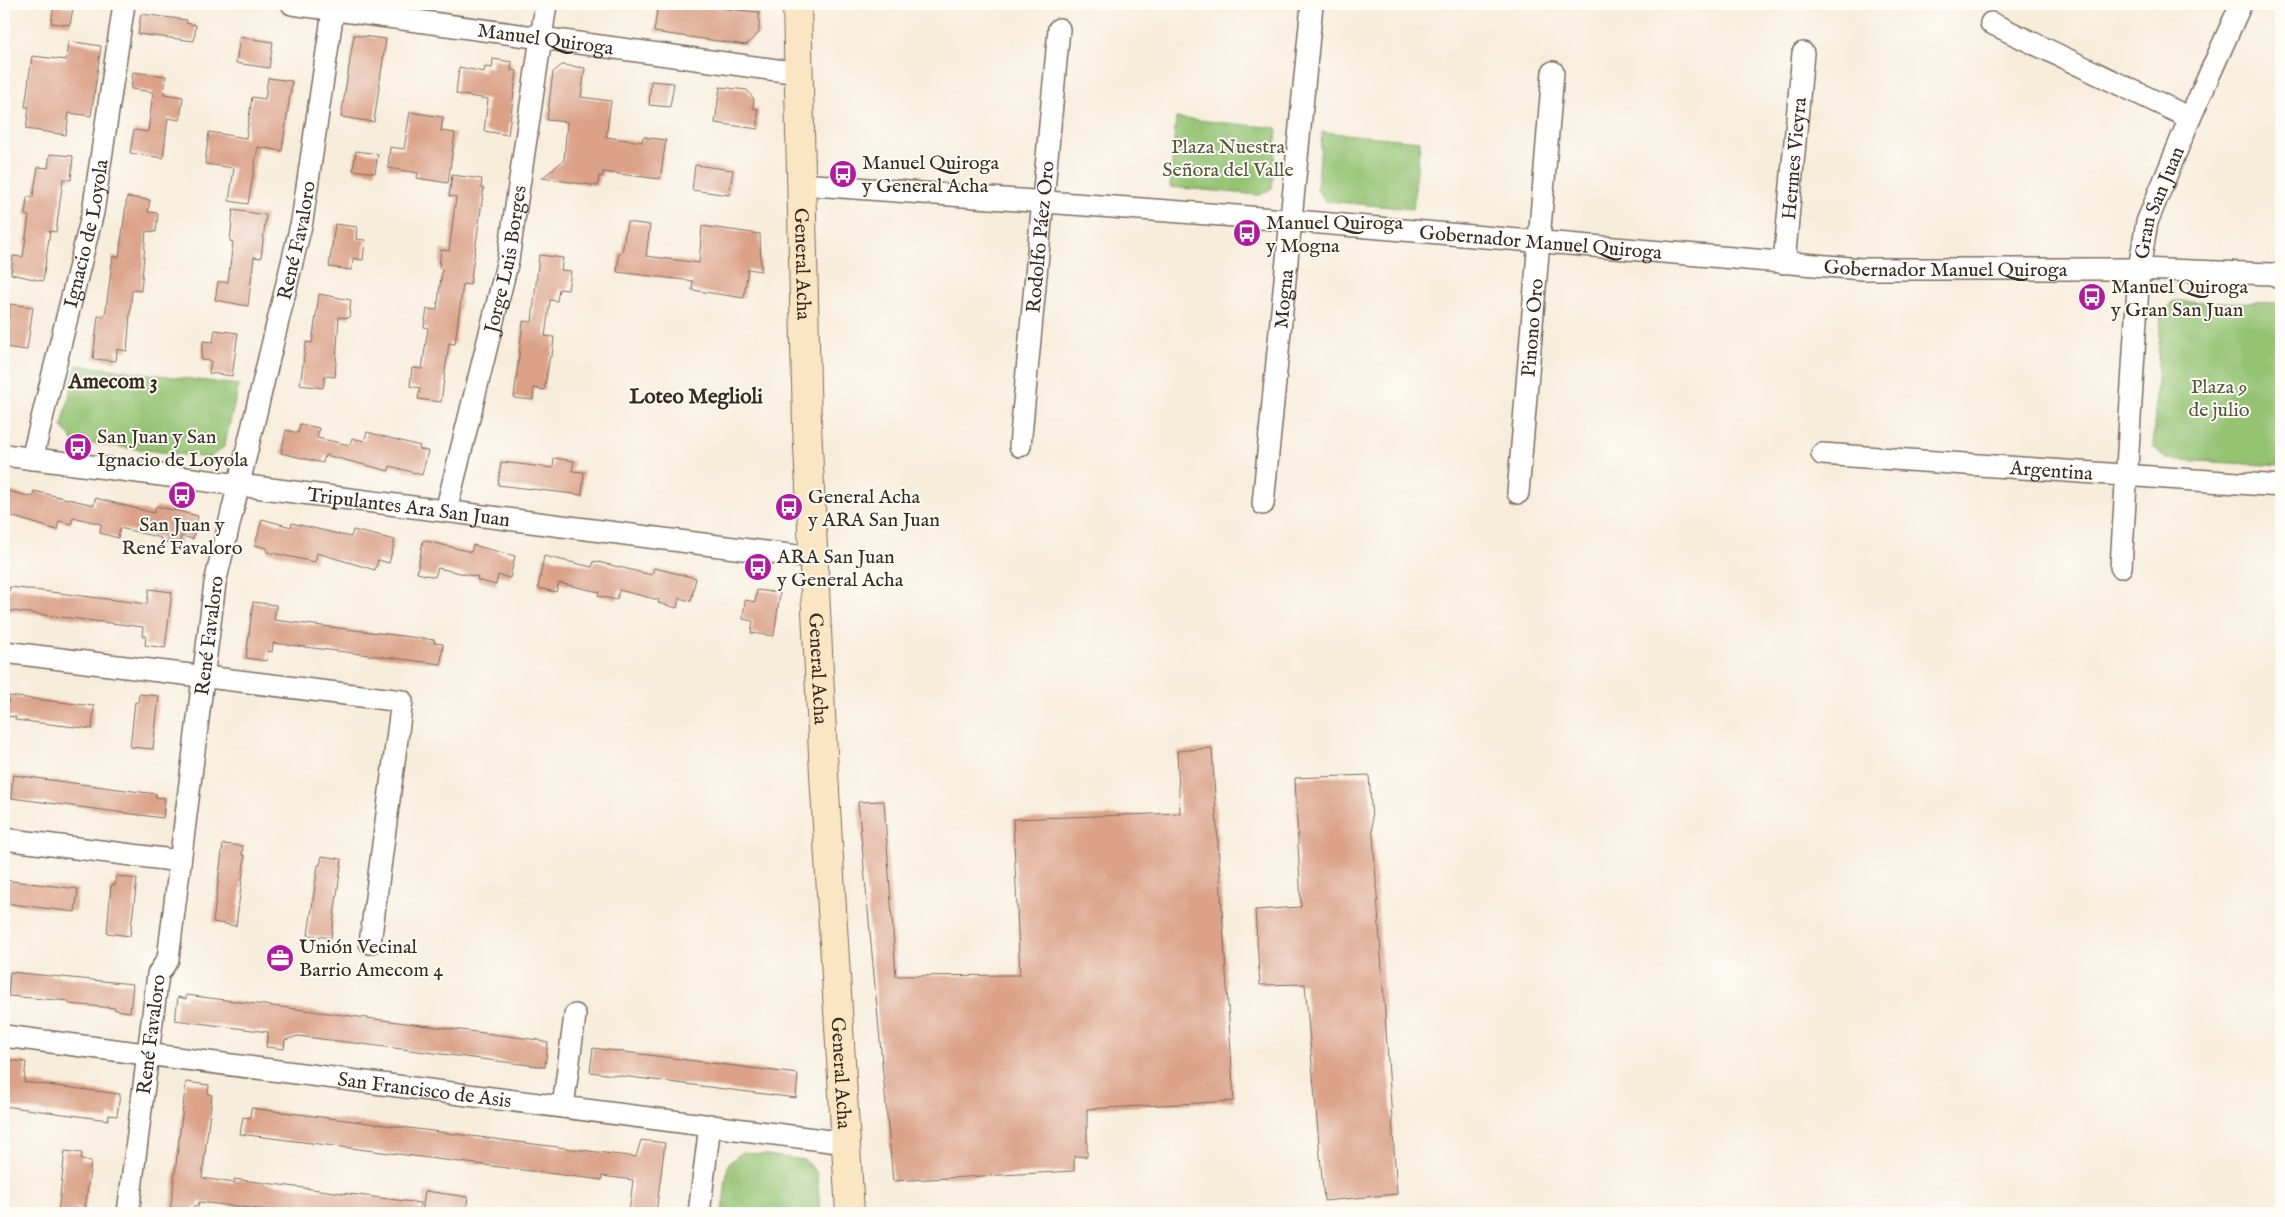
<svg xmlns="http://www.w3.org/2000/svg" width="2285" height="1217" font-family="'IM FELL English',serif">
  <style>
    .green { fill: #94c372; stroke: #687648 }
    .building { fill: #dba288 }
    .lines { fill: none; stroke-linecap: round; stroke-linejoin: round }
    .minor-casing { stroke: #7d6e60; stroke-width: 24 }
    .secondary-casing { stroke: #7d6e60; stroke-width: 30 }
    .minor { stroke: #fff; stroke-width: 21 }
    .secondary { stroke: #fbe6c4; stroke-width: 28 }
    .labels { text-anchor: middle; stroke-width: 4; stroke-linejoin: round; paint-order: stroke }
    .street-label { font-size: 20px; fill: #3b2a1e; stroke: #fdfcf7 }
    .park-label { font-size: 20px; fill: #565837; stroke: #fdfcf7 }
    .poi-label { font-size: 20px; fill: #3b2a1e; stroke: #fdfcf7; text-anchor: start }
    .neighbourhood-label { font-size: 21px; font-weight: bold; fill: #3b2a1e; stroke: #fdfcf7 }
  </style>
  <rect width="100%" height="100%" fill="#fdfcf7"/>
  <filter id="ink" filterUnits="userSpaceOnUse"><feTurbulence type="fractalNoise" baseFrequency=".02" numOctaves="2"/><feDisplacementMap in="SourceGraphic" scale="10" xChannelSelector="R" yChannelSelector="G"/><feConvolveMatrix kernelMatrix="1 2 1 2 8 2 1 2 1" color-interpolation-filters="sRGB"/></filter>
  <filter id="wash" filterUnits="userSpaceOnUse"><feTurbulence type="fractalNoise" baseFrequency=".0096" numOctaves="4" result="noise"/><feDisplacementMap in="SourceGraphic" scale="20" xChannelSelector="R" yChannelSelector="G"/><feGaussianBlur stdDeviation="1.12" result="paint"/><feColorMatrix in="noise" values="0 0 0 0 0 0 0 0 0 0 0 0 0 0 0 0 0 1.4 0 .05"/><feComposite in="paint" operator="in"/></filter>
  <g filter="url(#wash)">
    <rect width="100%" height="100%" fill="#f7eddb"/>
    <g class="green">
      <path d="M1176,118L1277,128L1272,188L1260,195L1170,187Z"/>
      <path d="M1322,132L1420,141L1413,209L1326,201L1317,190Z"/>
      <path d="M2174,301L2281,303V466L2166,459L2153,446L2161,313Z"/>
      <path d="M77,365L239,385L224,447L209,458L73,441L62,426Z"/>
      <path d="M742,1152L805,1160L817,1173L820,1213H722L728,1164Z"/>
    </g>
    <g id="blocks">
      <g class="building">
        <path d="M658,4H694V6L759,12V33L746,45L654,32Z"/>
        <path d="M54,5L73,8L70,25L51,23Z"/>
        <path d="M141,14L187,20L186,23L196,25L194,41L138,34Z"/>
        <path d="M354,35L386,39L374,122L341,117Z"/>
        <path d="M240,37L273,42L269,68L236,63Z"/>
        <path d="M68,41L101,46L91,116L69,113L66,135L26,129L29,107H25L32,56L66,60Z"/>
        <path d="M493,59L512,62L511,70L517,71L508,135L484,131L488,99L456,94L459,67L484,72L485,67L492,68Z"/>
        <path d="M562,65L585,68L581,97L611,101L606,137L642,142L643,137L666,140L660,179L603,172L602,177L599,176L598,186L542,178L564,160L567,122L547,120L553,72Z"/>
        <path d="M133,72L166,76L164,94L183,97L180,120L168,118L163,158L130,153L134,130L148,132L153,92L131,89Z"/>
        <path d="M268,78L292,81L282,151L258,147L248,204L229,201L234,168L205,164L209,132L246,138L252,97L265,99Z"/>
        <path d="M651,81L674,83L670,107L649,105Z"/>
        <path d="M720,87L747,90L754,99L753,108L758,109V129L715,123Z"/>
        <path d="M410,112L443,117L441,131L455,133L448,183L417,178L418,173L388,168L390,147L404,149Z"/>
        <path d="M356,151L378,154L375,173L353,170Z"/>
        <path d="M50,154L73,156L71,180L63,179L56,232L50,231L43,281L11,274L13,256L23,257L29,216L25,215L27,197H33L38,167L48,168Z"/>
        <path d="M695,165L733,170L729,195L692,190Z"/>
        <path d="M452,175L482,179L481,188H484L470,285L463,284L455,344L449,343L441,402L418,399L420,388L410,386L412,368L422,369L428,328L424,327L427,309L437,310L442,269L439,268L441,250L449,251L456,197L449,196Z"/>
        <path d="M127,197L150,200L148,212L158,213L156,232L146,231L141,291L132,290L127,351L117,349L116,361L93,359L98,316H105L113,256L119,257Z"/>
        <path d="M233,210L266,215L261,258L254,257L248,306L215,300L218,282H228L233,242L230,241Z"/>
        <path d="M627,222L650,225L646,256L699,263L702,226L760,234L761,271L748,269L744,298L692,290L693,281L617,272L619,252L622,253Z"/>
        <path d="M335,224L357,227L356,239L365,240L363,260L353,258L352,270L329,267Z"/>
        <path d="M539,255L563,258L561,270L571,271L568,290L559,289L557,301L550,300L545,336L554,337L552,356H550L544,390L534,388L533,400L514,398L523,321L532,322Z"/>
        <path d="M319,294L351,300L349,318L339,317L335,377L325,376L323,388L300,385L306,342L312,343Z"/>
        <path d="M10,304L33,307L27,350L4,347L6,335H4V316H9Z"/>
        <path d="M215,330L238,333L232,376L209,373L211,361L201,360L203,341L213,342Z"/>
        <path d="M300,424L319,428L317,438L350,445L352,438L364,441L367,432L420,446L419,449L428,451L422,475L390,466L389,471L325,455L323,463L281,453L286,430L298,433Z"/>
        <path d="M554,458L574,461L572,471L584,472L582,495L498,485L501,462L553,468Z"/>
        <path d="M4,490L33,497L34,491L94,505L95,498L154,513L156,506L198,516L193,539L181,536L179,545L160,541L161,538L120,528L118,538L100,533L101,524L73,517L71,524L59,521L57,530L4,514Z"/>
        <path d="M262,519L291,527L292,523L351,537L353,530L395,540L389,563L378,560L375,570L317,553L315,562L267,552V548L255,545Z"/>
        <path d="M423,540L471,552L473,545L515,556L510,578L498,575L496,585L477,580L478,577L438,568L435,577L417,573Z"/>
        <path d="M544,556L592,567L594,561L652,575L654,568L696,578L691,601L679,598L677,608L658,603L659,600L619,590L617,600L598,596L599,592L559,583L556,592L538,588Z"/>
        <path d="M10,587L147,604L149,589L172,592L165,648L145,645L146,636H142L143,627L4,610V590L9,591Z"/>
        <path d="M757,590L780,593L774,636L751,633L753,621L743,619L745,600L755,602Z"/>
        <path d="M253,602L276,605L274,620L435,640L434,643L443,644L441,664L273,643L272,652L268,651L267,661L246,658Z"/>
        <path d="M139,694L159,696L153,749L130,747L135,702L138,703Z"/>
        <path d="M9,696L94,706L92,729L15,720L16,717L6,716Z"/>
        <path d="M1212,748L1234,1101L1087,1109V1157L1074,1156V1171L893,1181L858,802L884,801L896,976L1020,975L1013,819L1180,813L1177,751Z"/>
        <path d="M13,775L156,794V797L165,798L163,818L11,798Z"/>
        <path d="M1369,775L1397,1194L1324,1201L1305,984L1260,985L1255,910L1301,907L1295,778Z"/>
        <path d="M223,844L243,846L242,855L245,856L236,926L213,922Z"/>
        <path d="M322,856L342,859L331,938L308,935L318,865H320Z"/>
        <path d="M116,876L137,879L130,936L107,933L111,885H115Z"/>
        <path d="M4,880L78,889L75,912L4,903Z"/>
        <path d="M10,972L133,984L130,1012L115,1010V1008L69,1004V1001L8,996Z"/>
        <path d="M186,995L539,1040V1041L548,1043L545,1067L298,1036L285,1040L284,1049L266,1047L268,1032L175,1020L178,997L186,999Z"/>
        <path d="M593,1048L798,1074L796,1098L590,1072Z"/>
        <path d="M7,1060L26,1062L24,1082L120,1094L117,1116L109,1115L108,1120L4,1106Z"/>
        <path d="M186,1082L209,1085L208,1094L212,1095L202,1178L234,1183V1179L420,1203L419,1213H291L199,1202L198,1207L194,1206L193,1213H170Z"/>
        <path d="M251,1108L636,1157L641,1140L665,1143L656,1213H629L633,1180L602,1176V1180L240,1134L243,1117L250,1118Z"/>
        <path d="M65,1151L82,1153L81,1160L91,1161L85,1210L75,1208L74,1213H58Z"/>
        <path d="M425,1191L468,1197L466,1213H422Z"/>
      </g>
    </g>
  </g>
  <g filter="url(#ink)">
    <use href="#blocks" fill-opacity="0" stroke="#7d6e60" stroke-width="1"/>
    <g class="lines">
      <g class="minor-casing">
        <g id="minor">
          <path id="s1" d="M292,4L799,73"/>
          <path d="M1991,23L2190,118"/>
          <path id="s2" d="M801,184L1249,217L1862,269H2139L2272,274L2281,278"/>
          <path id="s3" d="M1784,263L1803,53"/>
          <path id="s4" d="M1020,446L1059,29"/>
          <path id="s5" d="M1822,454L2281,486"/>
          <path id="s6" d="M4,455L813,558"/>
          <path id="s7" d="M32,459L93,212L124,4"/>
          <path id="s8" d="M1518,493L1553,72"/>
          <path id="s9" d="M1263,504L1312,5"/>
          <path id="s10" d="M446,511L508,260L546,4"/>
          <path id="s11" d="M2121,567L2139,269L2147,222L2190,118L2241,4"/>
          <path d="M4,652L402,701L370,943"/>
          <path d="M4,839L180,861"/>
          <path id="s12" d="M4,1036L846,1143"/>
          <path d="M563,1107L575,1015"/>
          <path id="s13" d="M128,1213L158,974L168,959L215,583L302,221L334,4"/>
          <path d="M699,1213L710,1125"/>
        </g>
      </g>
      <g class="secondary-casing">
        <g id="secondary">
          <path id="s14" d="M797,4L807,426L824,774L850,1213"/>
        </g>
      </g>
      <use href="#minor" class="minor"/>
      <use href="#secondary" class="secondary"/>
    </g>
  </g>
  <defs>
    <g id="bus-disc" transform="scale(1.4375)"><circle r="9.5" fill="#b5179e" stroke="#fdfcf7"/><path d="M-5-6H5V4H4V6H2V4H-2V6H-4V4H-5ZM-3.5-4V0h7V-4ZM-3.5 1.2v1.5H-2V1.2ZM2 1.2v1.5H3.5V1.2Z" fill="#fff"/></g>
    <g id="office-disc" transform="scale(1.4375)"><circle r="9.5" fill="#b5179e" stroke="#fdfcf7"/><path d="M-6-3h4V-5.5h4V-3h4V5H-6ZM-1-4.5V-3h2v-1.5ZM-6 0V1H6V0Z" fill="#fff"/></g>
  </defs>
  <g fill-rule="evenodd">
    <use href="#bus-disc" x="843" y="174"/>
    <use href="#bus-disc" x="1247" y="233"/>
    <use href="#bus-disc" x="2092" y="297"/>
    <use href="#bus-disc" x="78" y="447"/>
    <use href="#bus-disc" x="182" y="495"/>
    <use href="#bus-disc" x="789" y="507"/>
    <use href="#bus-disc" x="758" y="567"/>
    <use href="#office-disc" x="280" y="958"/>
  </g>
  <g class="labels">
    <g class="street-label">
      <text dy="7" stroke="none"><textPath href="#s1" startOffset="256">Manuel Quiroga</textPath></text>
      <text dy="7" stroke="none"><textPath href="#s3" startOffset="105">Hermes Vieyra</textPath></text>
      <text dy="7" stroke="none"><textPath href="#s11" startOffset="368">Gran San Juan</textPath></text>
      <text dy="7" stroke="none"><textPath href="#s7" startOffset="232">Ignacio de Loyola</textPath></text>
      <text dy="7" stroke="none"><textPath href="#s4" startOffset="210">Rodolfo Páez Oro</textPath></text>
      <text dy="7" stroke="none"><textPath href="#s13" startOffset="990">René Favaloro</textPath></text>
      <text dy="7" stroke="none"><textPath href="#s2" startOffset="742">Gobernador Manuel Quiroga</textPath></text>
      <text dy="7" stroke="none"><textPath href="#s10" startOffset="259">Jorge Luis Borges</textPath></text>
      <text dy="7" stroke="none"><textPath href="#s14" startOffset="260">General Acha</textPath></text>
      <text dy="7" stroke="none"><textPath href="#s2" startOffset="1148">Gobernador Manuel Quiroga</textPath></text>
      <text dy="7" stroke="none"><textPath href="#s9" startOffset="206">Mogna</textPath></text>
      <text dy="7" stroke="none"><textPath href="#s8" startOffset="166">Pinono Oro</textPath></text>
      <text dy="7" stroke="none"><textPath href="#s5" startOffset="230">Argentina</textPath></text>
      <text dy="7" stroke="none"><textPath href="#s6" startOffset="408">Tripulantes Ara San Juan</textPath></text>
      <text dy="7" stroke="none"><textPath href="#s13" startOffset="585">René Favaloro</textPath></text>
      <text dy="7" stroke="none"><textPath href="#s14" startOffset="665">General Acha</textPath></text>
      <text dy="7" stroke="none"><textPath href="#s13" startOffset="180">René Favaloro</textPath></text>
      <text dy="7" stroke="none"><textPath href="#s14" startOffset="1070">General Acha</textPath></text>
      <text dy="7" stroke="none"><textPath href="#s12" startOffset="424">San Francisco de Asis</textPath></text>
    </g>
    <g class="park-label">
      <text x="1228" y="153">Plaza Nuestra<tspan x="1228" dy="23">Señora del Valle</tspan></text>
      <text x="2219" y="393">Plaza 9<tspan x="2219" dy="23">de julio</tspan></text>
    </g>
    <g class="poi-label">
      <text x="862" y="169">Manuel Quiroga<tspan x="862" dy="23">y General Acha</tspan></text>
      <text x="1266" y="229">Manuel Quiroga<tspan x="1266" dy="23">y Mogna</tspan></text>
      <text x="2111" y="293">Manuel Quiroga<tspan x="2111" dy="23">y Gran San Juan</tspan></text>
      <text x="97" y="443">San Juan y San<tspan x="97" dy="23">Ignacio de Loyola</tspan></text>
      <text x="808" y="503">General Acha<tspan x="808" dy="23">y ARA San Juan</tspan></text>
      <text x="182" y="531" text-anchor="middle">San Juan y<tspan x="182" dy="23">René Favaloro</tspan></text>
      <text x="777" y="563">ARA San Juan<tspan x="777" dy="23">y General Acha</tspan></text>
      <text x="299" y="953">Unión Vecinal<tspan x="299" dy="23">Barrio Amecom 4</tspan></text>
    </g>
    <g class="neighbourhood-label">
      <text x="113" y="388">Amecom 3</text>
      <text x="696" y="403">Loteo Meglioli</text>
    </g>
  </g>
  <rect width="2285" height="1217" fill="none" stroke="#fdfcf7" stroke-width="20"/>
</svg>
